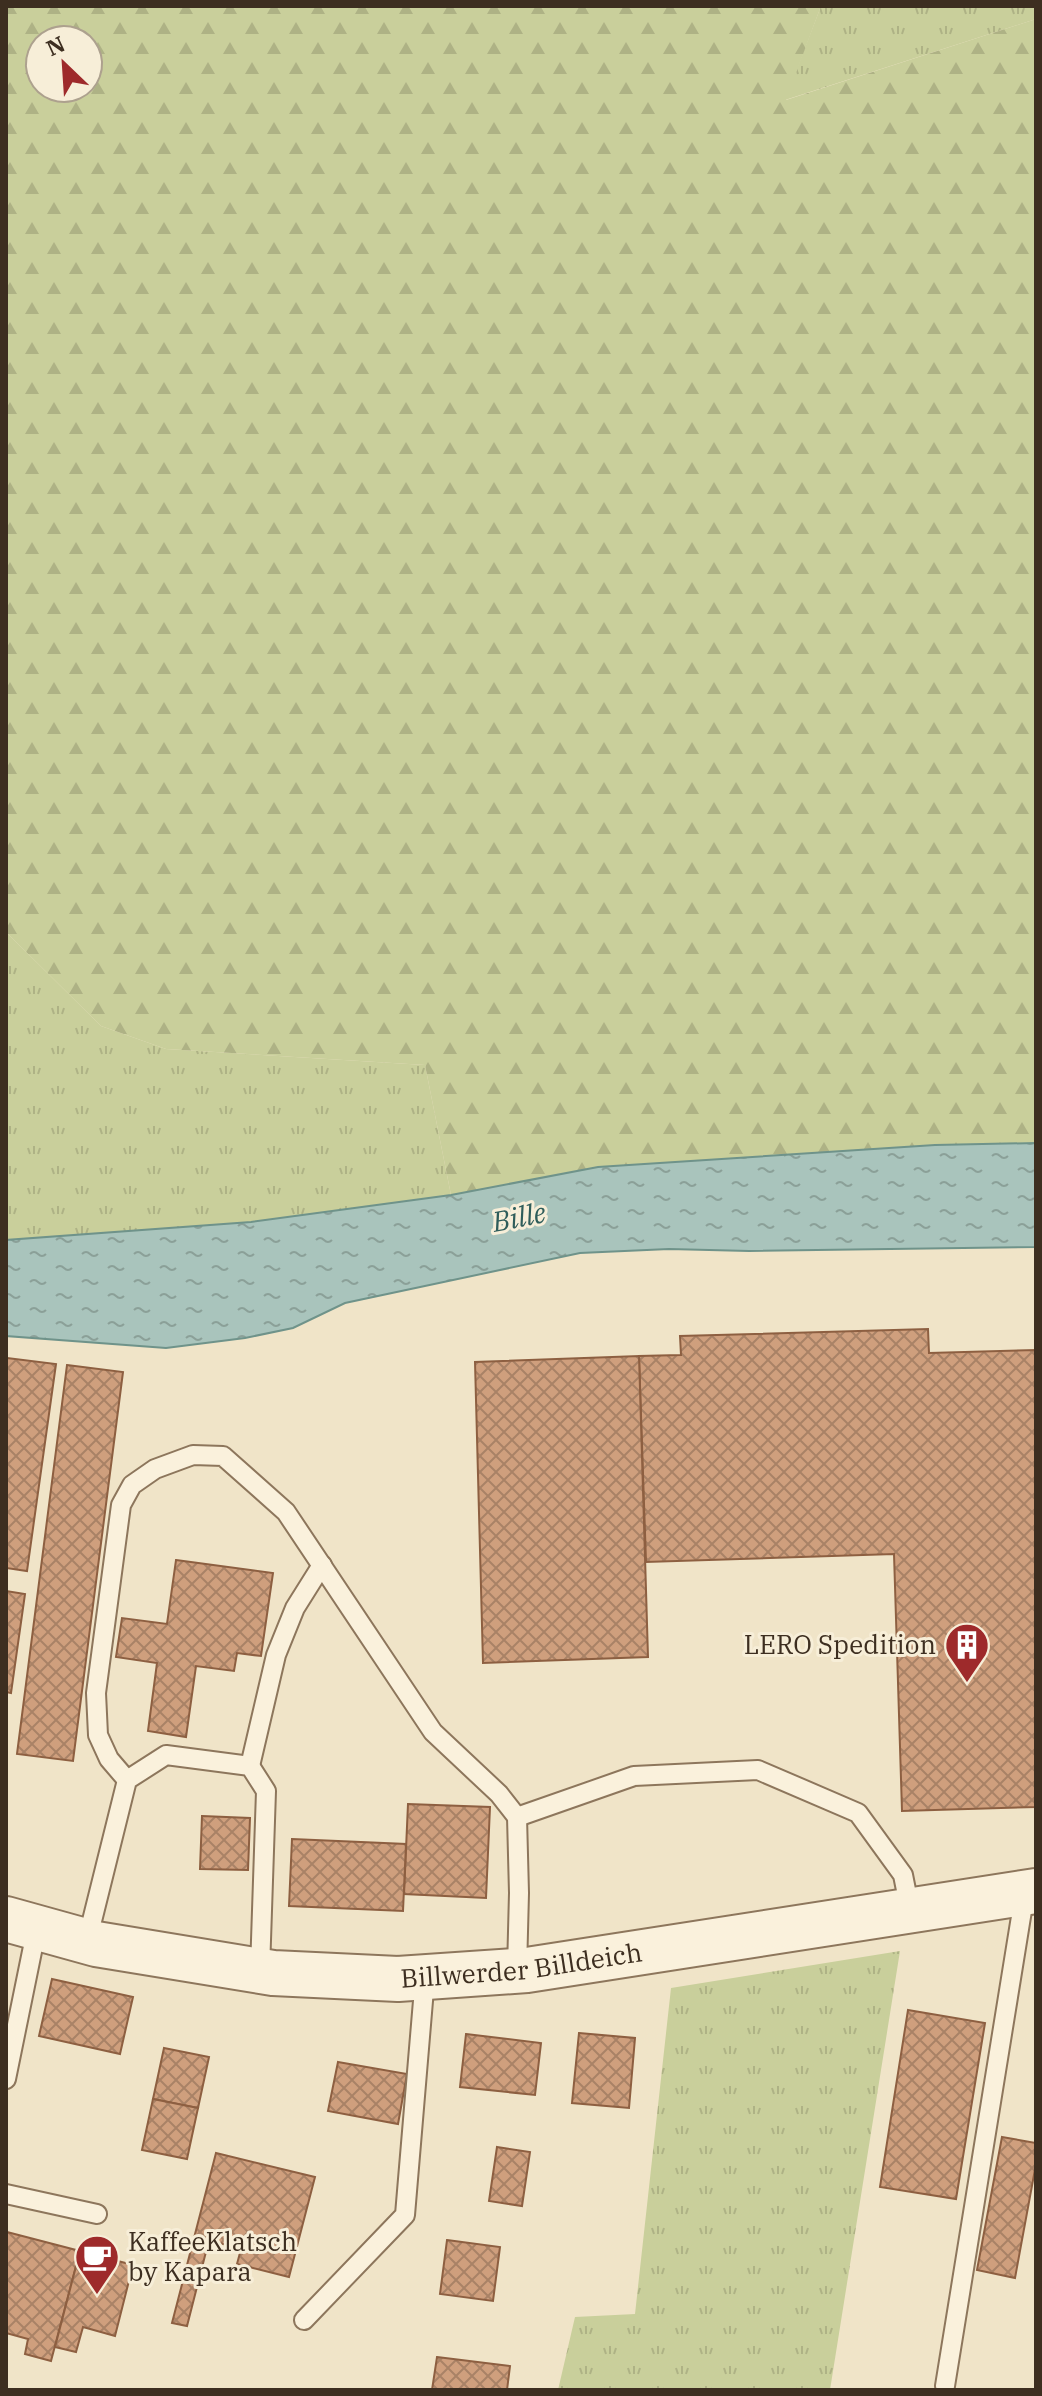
<svg xmlns="http://www.w3.org/2000/svg" width="1042" height="2396" font-family="'IBM Plex Serif',serif">
  <style>
    .grass { fill: url(#grass-tufts) }
    .forest { fill: url(#forest-firs); fill-rule: evenodd }
    .water { fill: url(#water-ripples); stroke: #6f938a; stroke-width: 2 }
    .building { fill: url(#building-cross-hatch); stroke: #8d5f41; stroke-width: 2 }
    .lines { fill: none; stroke-linecap: round; stroke-linejoin: round }
    .service-casing { stroke: #8d765c; stroke-width: 22 }
    .tertiary-casing { stroke: #8d765c; stroke-width: 48 }
    .service { stroke: #faf1dc; stroke-width: 18 }
    .tertiary { stroke: #faf1dc; stroke-width: 44 }
    .labels { text-anchor: middle; stroke-width: 6; stroke-linejoin: round; paint-order: stroke }
    .poi-label { font-size: 26px; fill: #3d2e20; stroke: #f7eed8; text-anchor: end }
    .street-label { font-size: 26px; fill: #3d2e20; stroke: #f7eed8 }
    .water-label { font-size: 28px; font-style: italic; fill: #2f5d5a; stroke: #f7eed8 }
  </style>
  <defs>
    <pattern id="grass-tufts" width="24" height="20" patternUnits="userSpaceOnUse" patternTransform="scale(2)"><rect width="24" height="20" fill="#c9cf9b"/><path d="M3 7l-1-3M5 7V3M7 7l1-3M15 17l-1-3M17 17v-4M19 17l1-3" fill="none" stroke="#aeb285"/></pattern>
    <pattern id="forest-firs" width="22" height="20" patternUnits="userSpaceOnUse" patternTransform="scale(2)"><rect width="22" height="20" fill="#c9cf9b"/><path d="M5 1l3.5 6h-7zM16 11l3.5 6h-7z" fill="#aeb285"/></pattern>
    <pattern id="water-ripples" width="26" height="14" patternUnits="userSpaceOnUse" patternTransform="scale(2)"><rect width="26" height="14" fill="#a9c4bc"/><path d="M2 4q2-2 4 0t4 0M15 11q2-2 4 0t4 0" fill="none" stroke="#8ba098"/></pattern>
    <pattern id="building-cross-hatch" width="8" height="8" patternUnits="userSpaceOnUse" patternTransform="scale(2)"><rect width="8" height="8" fill="#cf9f7d"/><path d="M0 0l8 8M0 8l8-8" fill="none" stroke="#a98266"/></pattern>
  </defs>
  <rect width="100%" height="100%" fill="#f0e4c8"/>
  <g class="grass">
    <path d="M821,6H1036V19L785,100Z"/>
    <path d="M6,932L101,1026L166,1049L425,1065L451,1195L251,1222L6,1240Z"/>
    <path d="M900,1951L830,2390H558L575,2317L635,2314L671,1988Z"/>
  </g>
  <path class="forest" d="M6,6H821L786,100L1036,19V1143L935,1145L598,1167L451,1195L425,1065L166,1049L101,1026L6,932ZM40,40H88V88H40Z"/>
  <path class="water" d="M1036,1143V1247L749,1251L669,1249L580,1253L345,1303L293,1328L245,1338L166,1348L6,1336V1240L251,1222L451,1195L598,1167L935,1145Z"/>
  <g class="building">
    <path d="M928,1329L929,1353L1036,1350V1807L902,1811L894,1554L646,1562L639,1356L681,1355L680,1336Z"/>
    <path d="M639,1356L648,1657L483,1663L475,1362Z"/>
    <path d="M7,1358L56,1364L27,1571L6,1568Z"/>
    <path d="M67,1365L123,1372L73,1761L17,1754Z"/>
    <path d="M176,1560L273,1573L261,1656L237,1653L234,1671L196,1666L186,1737L148,1731L157,1663L116,1657L122,1618L167,1624Z"/>
    <path d="M6,1591L25,1594L11,1693L6,1692Z"/>
    <path d="M408,1804L490,1807L486,1898L404,1894Z"/>
    <path d="M202,1816L250,1818L248,1870L200,1869Z"/>
    <path d="M292,1839L406,1844L403,1911L289,1906Z"/>
    <path d="M52,1979L133,1997L120,2054L39,2036Z"/>
    <path d="M908,2010L985,2023L956,2199L880,2187Z"/>
    <path d="M579,2033L635,2038L629,2108L572,2103Z"/>
    <path d="M466,2034L541,2043L535,2095L460,2087Z"/>
    <path d="M164,2048L209,2057L198,2108L153,2099Z"/>
    <path d="M338,2062L407,2074L398,2124L328,2111Z"/>
    <path d="M153,2099L198,2108L187,2159L142,2150Z"/>
    <path d="M1002,2137L1036,2143V2164L1015,2278L977,2270Z"/>
    <path d="M497,2147L530,2152L522,2206L489,2201Z"/>
    <path d="M216,2153L315,2177L289,2277L237,2264L241,2249L209,2240L187,2326L172,2323Z"/>
    <path d="M7,2232L80,2251L51,2361L25,2354L28,2339L6,2333Z"/>
    <path d="M447,2240L500,2247L493,2301L440,2294Z"/>
    <path d="M80,2251L133,2265L115,2336L83,2327L76,2352L55,2347Z"/>
    <path d="M437,2357L510,2366L507,2390H432Z"/>
  </g>
  <g class="lines">
    <g class="service-casing">
      <g id="service">
        <path d="M250,1766L276,1655L295,1608L322,1565"/>
        <path d="M127,1780L109,1759L98,1735L96,1693L121,1505L132,1485L155,1469L193,1455L223,1456L286,1512L433,1732L499,1794L517,1817L519,1893L517,1970"/>
        <path d="M517,1817L634,1776L758,1770L858,1813L903,1875L910,1910"/>
        <path d="M87,1941L127,1780L166,1755L250,1766L266,1791L260,1970"/>
        <path d="M6,2079L37,1927"/>
        <path d="M6,2194L97,2214"/>
        <path d="M304,2320L405,2215L425,1977"/>
        <path d="M945,2386L1025,1892"/>
      </g>
    </g>
    <g class="tertiary-casing">
      <g id="tertiary">
        <path id="s1" d="M6,1919L96,1944L273,1973L398,1979L527,1970L1036,1891"/>
      </g>
    </g>
    <use href="#service" class="service"/>
    <use href="#tertiary" class="tertiary"/>
  </g>
  <defs>
    <g id="building-pin" transform="scale(2.3)"><path d="M0 17L-7.5 6A9.5 9.5 0 1 1 7.5 6Z" fill="#9e2a2b" stroke="#f7eed8"/><path d="M-4-6H4V6H1V3H-1V6H-4ZM-2.5-4.3h1.7v1.8h-1.7ZM.8-4.3h1.7v1.8H.8ZM-2.5-1h1.7V.8h-1.7ZM.8-1h1.7V.8H.8Z" fill="#fff"/></g>
    <g id="cafe-pin" transform="scale(2.3)"><path d="M0 17L-7.5 6A9.5 9.5 0 1 1 7.5 6Z" fill="#9e2a2b" stroke="#f7eed8"/><path d="M-5.5-4.5H6V0H3Q3 3.5 0 3.5H-2.5Q-5.5 3.5-5.5 0ZM3-3.2v2h1.7v-2ZM-6 4.5H4V6H-6Z" fill="#fff"/></g>
  </defs>
  <g fill-rule="evenodd">
    <use href="#building-pin" x="967" y="1645"/>
    <use href="#cafe-pin" x="97" y="2257"/>
  </g>
  <g class="labels">
    <g class="poi-label">
      <text x="936" y="1654">LERO Spedition</text>
      <text x="128" y="2251" text-anchor="start">KaffeeKlatsch<tspan x="128" dy="30">by Kapara</tspan></text>
    </g>
    <g class="street-label">
      <text dy="9" stroke="none"><textPath href="#s1" startOffset="522">Billwerder Billdeich</textPath></text>
    </g>
    <g class="water-label">
      <text transform="translate(519 1217) rotate(-11)" y="10">Bille</text>
    </g>
  </g>
  <rect width="1042" height="2396" fill="none" stroke="#3d2e20" stroke-width="16"/>
  <g transform="translate(64 64) rotate(335)"><circle r="38" fill="#f7eed8" stroke="#ada18e" stroke-width="2"/>
  <path d="M0-6L14 30L0 20L-14 30Z" fill="#9e2a2b"/>
  <text y="-12" font-size="22" font-weight="bold" text-anchor="middle" fill="#3d2e20">N</text>
  </g>
</svg>
